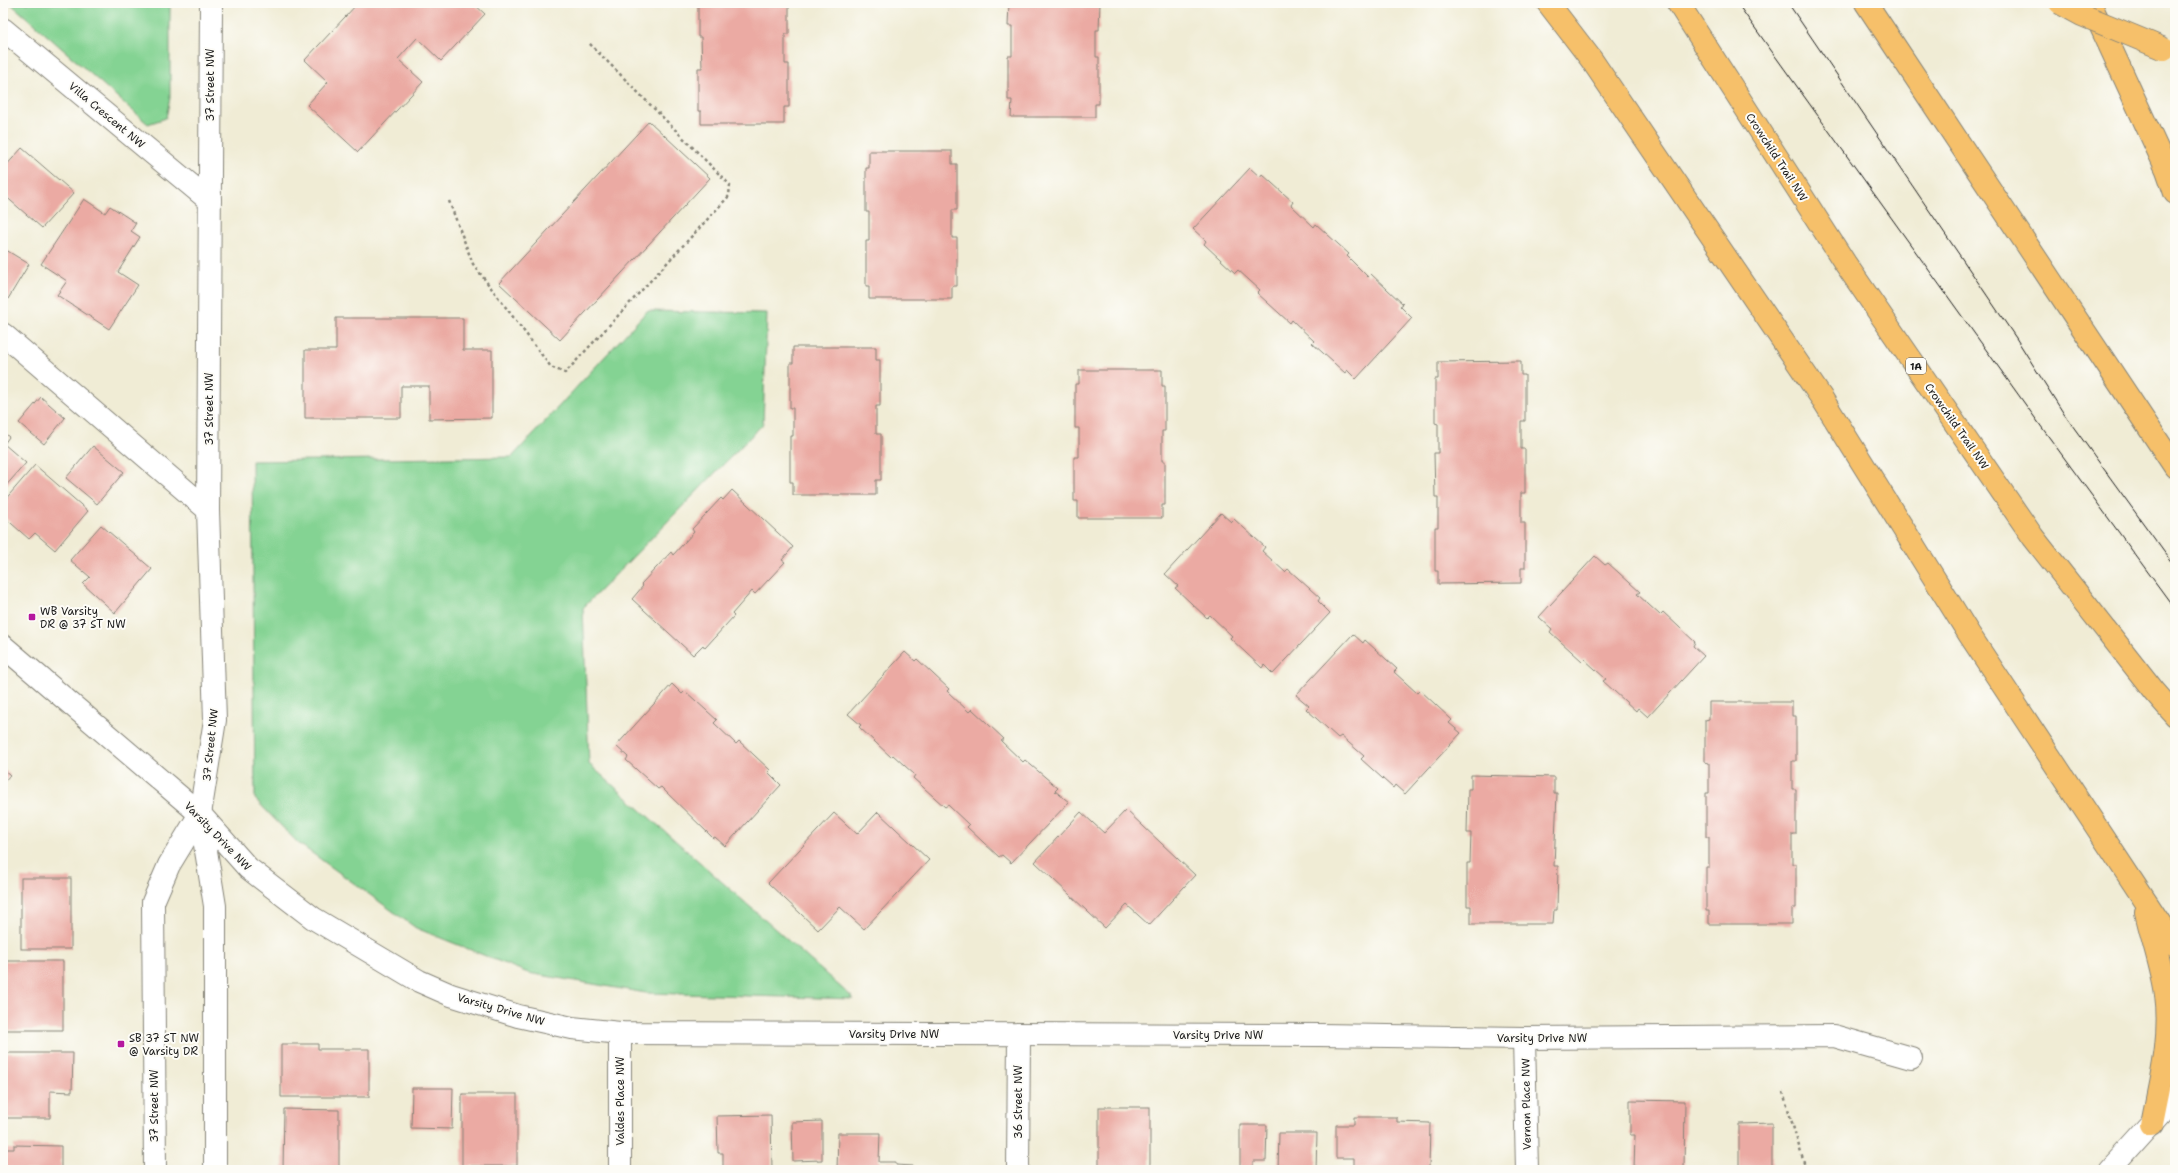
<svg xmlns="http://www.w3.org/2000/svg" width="2178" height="1173" font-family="'Shantell Sans',sans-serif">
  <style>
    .green { fill: #84d393; stroke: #507858 }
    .building { fill: #ebaaa3 }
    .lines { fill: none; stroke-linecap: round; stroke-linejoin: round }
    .minor-casing { stroke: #868478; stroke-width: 24 }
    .highway-casing { stroke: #868478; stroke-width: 24 }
    .path { stroke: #868478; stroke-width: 2.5; stroke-dasharray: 3 3; stroke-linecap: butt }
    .minor { stroke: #fff; stroke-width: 22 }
    .highway { stroke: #f6c06b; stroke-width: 22 }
    .tram { stroke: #1c1c1c; stroke-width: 1 }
    .highway-bridge-casing { stroke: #868478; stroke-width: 24; stroke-linecap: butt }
    .highway-bridge { stroke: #f6c06b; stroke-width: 22 }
    .poi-dot { fill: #b5179e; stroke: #fdfcf7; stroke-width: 1.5 }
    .labels { text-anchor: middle; stroke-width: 4; stroke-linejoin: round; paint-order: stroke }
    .shield { fill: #fdfcf7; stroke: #605f5e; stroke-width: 1 }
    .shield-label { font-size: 10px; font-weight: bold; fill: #1c1c1c }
    .street-label { font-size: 11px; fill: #1c1c1c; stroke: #fdfcf7 }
    .poi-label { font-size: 11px; fill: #1c1c1c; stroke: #fdfcf7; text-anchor: start }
  </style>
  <rect width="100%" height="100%" fill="#fdfcf7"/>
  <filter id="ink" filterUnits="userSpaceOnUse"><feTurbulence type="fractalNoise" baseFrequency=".025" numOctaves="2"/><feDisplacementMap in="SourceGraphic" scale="8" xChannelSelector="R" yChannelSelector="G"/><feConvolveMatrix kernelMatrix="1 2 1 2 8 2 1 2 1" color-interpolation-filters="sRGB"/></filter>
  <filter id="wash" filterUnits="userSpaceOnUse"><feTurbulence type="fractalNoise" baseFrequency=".012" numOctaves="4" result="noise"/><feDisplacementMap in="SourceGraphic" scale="16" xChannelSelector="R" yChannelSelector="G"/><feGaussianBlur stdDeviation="0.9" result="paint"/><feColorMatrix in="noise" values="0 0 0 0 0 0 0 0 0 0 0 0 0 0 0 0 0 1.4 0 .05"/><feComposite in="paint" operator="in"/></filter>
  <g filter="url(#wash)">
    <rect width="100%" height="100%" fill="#f0ecd5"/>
    <g class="green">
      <path d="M10,3H170V98L166,118L148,124Z"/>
      <path d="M647,311L767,313L763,424L583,608L589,764L854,999L646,993L528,973L416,928L298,843L255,799L252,461L512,457Z"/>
    </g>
    <g id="blocks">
      <g class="building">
        <path d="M358,3H473L485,14L441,61L417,38L398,59L423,82L358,152L307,105L328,82L305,60Z"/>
        <path d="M698,3H789V34H785V64H789V107H784V124H701V111H698V68H702L701,37H698Z"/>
        <path d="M1009,3H1100L1099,30H1096V57H1099V104H1095V117H1011L1012,100H1008V56H1012V26H1008Z"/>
        <path d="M649,121L710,178L560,340L499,283Z"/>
        <path d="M22,148L74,193L42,228L3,194V169Z"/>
        <path d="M869,151H952V164H957V210H952V238H957V286H952V299H869V286H866V241H869V212H866V168H869Z"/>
        <path d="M1250,168L1260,177L1262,174L1293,202L1291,205L1314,227L1316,224L1349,254L1347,256L1368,277L1371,274L1403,304L1400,306L1412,318L1356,379L1347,370L1345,373L1312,343L1314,341L1292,320L1290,323L1257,293L1260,290L1238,270L1235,273L1204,244L1206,241L1193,229Z"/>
        <path d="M84,199L105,213L110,206L136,223L131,231L140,237L118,272L138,285L109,329L57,295L67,281L41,264Z"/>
        <path d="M6,250L29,264L8,299L3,295V254Z"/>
        <path d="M336,318H463V350H492V418L429,419V386H401V418H305V350H336Z"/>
        <path d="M793,347H876V360H880V406H876V434H881V480H876V495H793V482H790V436H793V408H790V363H793Z"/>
        <path d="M1521,361V375H1525V421H1521V449H1525V493H1521V523H1525V568H1521V583L1438,584V571H1435V527H1438V497H1435L1434,453H1438V424L1435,423V379H1438V362Z"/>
        <path d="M1079,370H1162V386H1165V431H1162V461H1165V505H1162V518H1078V501H1074V457H1079V428H1075V384H1079Z"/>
        <path d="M41,397L65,418L44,444L19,423Z"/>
        <path d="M3,432L9,437L4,444L26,463L3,489Z"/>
        <path d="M93,446L124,472L97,504L66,478Z"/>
        <path d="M35,465L88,511L55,550L35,533L29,539L3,516V502Z"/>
        <path d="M732,490L793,547L782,560L785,562L755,594L752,591L732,614L734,616L705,648L703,645L693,655L632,599L643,586L641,584L671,552L673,555L694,532L692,529L721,498L723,500Z"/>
        <path d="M1221,513L1231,522L1234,519L1265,547L1262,551L1285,572L1288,569L1320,598L1318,601L1330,613L1273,674L1264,665L1262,668L1230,638L1232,636L1210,615L1207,618L1175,588L1178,586L1165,574Z"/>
        <path d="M101,525L152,569L115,613L83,584L90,577L70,560Z"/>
        <path d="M1595,556L1605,565L1608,563L1640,592L1637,594L1660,615L1663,612L1695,642L1693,646L1704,656L1648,717L1638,708L1636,711L1603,681L1606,679L1584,659L1582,661L1550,632L1552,629L1539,617Z"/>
        <path d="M1353,634L1363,643L1365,640L1397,669L1394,672L1417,693L1420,690L1452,720L1449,723L1461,733L1405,794L1395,785L1393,788L1361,759L1364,756L1341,736L1338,738L1306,709L1309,706L1296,695Z"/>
        <path d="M905,652L915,661L917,659L949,689L947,691L969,712L972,709L1004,739L1001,741L1023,762L1025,760L1058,788L1055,791L1069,802L1011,863L1002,855L999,857L967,827L969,825L948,805L945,807L913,778L915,775L893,755L891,757L859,727L861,725L848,714Z"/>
        <path d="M672,684L682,694L685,691L717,720L714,723L736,744L739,741L770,770L768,772L781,785L725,846L715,837L713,838L661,787L658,789L626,760L628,757L616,746Z"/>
        <path d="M1709,702H1792V716H1796V761H1792V789H1796V834H1792V864H1796V908H1792V924H1709V911H1706V867H1709V837H1706V793H1709V763L1705,762V720L1709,719Z"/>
        <path d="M3,769L10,775L3,783Z"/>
        <path d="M1471,775L1554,777V793H1557L1554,866H1558L1557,910H1554L1553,924H1471V906H1467V863H1470L1471,833H1467L1468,789H1471Z"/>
        <path d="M1126,810L1195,875L1149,925L1127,905L1105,928L1035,862L1081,812L1104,833Z"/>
        <path d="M878,812L929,860L864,929L840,907L818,930L768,883L834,813L857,834Z"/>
        <rect x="21" y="878" width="50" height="71"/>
        <rect x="3" y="961" width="60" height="69"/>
        <path d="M281,1044H318V1049H369V1097H281Z"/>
        <path d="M3,1053H73L72,1092L50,1091V1118H3Z"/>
        <path d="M412,1088H453L452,1129L411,1128Z"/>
        <rect x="462" y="1094" width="55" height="72"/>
        <path d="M1630,1100L1685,1101L1684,1169H1634L1635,1135H1630Z"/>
        <rect x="1099" y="1107" width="51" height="63"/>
        <path d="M284,1109L339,1110V1170H283Z"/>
        <path d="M771,1115L772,1170H723V1153H718L717,1116Z"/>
        <path d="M1354,1117H1397V1122L1430,1123L1429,1169H1354V1158H1336V1125H1354Z"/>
        <path d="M822,1121V1160L793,1161L792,1122Z"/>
        <path d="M1772,1123V1170H1739V1124Z"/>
        <path d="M1240,1125H1267L1266,1161H1253V1167H1240Z"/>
        <path d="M838,1133H880L879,1162H896V1165L913,1166V1170H837Z"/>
        <path d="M1279,1133H1317L1316,1170H1278Z"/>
        <path d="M14,1145L61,1146V1170H3V1149H14Z"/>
      </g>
    </g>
  </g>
  <g filter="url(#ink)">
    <use href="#blocks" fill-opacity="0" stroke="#868478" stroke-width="1"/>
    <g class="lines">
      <g class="minor-casing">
        <g id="minor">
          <path d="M211,3L208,510L215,720L200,814L215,906V1170"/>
          <path d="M3,29L210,201"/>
          <path d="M3,334L208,510"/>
          <path d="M3,646L200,814L248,868L313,918L419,981L451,995L518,1016L572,1028L620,1033L1319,1035L1524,1038L1834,1036L1911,1058"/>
          <path d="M620,1033V1170"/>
          <path d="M1524,1038L1527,1170"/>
          <path d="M155,1170L153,902L169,865L200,814"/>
          <path d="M1018,1170L1019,1034"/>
          <path d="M2109,1170L2175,1097"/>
        </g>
      </g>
      <g class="highway-casing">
        <g id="highway">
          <path d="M1548,3L1591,59L1823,400L1969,634L2175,946"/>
          <path d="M1678,3L1845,263L2033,537L2154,691L2175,715"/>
          <path d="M1866,3L2175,467"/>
          <path d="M2090,3L2167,170L2175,193"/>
          <path d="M2146,912C2152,939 2162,967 2166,995C2172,1039 2160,1081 2152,1124"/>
        </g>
      </g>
      <g class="path">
        <path d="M449,201L473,264L551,367L565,373L729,196L730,185L588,42"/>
        <path d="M1783,1092L1806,1170"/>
      </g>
      <use href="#minor" class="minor"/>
      <use href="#highway" class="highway"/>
      <g class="tram">
        <path d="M1737,3L2043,429L2175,609"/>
        <path d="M1788,3L2016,338L2064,414L2175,567"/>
      </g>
      <g class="highway-bridge-casing">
        <path id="highway-bridge" d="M2060,3L2082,15L2164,49"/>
      </g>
      <use href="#highway-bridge" class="highway-bridge"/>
    </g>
  </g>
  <g class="poi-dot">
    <rect x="28" y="613" width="8" height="8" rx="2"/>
    <rect x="117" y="1040" width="8" height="8" rx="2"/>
  </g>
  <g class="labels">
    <rect class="shield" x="1906" y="358" width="20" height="16" rx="3"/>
    <g class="shield-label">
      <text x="1916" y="370">1A</text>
    </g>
    <g class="street-label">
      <text transform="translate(210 85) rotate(-90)" y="4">37 Street NW</text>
      <text transform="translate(107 115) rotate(40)" y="4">Villa Crescent NW</text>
      <text transform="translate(1777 157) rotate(57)" y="4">Crowchild Trail NW</text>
      <text transform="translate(209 409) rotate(-90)" y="4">37 Street NW</text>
      <text transform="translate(1957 426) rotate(55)" y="4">Crowchild Trail NW</text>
      <text transform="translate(210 745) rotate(-84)" y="4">37 Street NW</text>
      <text transform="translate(218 836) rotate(46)" y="4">Varsity Drive NW</text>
      <text transform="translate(501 1009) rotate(16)" y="4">Varsity Drive NW</text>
      <text x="894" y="1038">Varsity Drive NW</text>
      <text x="1218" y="1039">Varsity Drive NW</text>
      <text x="1542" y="1042">Varsity Drive NW</text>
      <text transform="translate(620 1101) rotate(-90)" y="4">Valdes Place NW</text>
      <text transform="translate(1018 1102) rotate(-90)" y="4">36 Street NW</text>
      <text transform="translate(1526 1104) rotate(-91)" y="4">Vernon Place NW</text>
      <text transform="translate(154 1106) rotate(-90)" y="4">37 Street NW</text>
    </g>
    <g class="poi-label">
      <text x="40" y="615">WB Varsity<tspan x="40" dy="13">DR @ 37 ST NW</tspan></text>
      <text x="129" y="1042">SB 37 ST NW<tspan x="129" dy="13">@ Varsity DR</tspan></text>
    </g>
  </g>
  <rect width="2178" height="1173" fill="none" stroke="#fdfcf7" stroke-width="16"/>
</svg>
